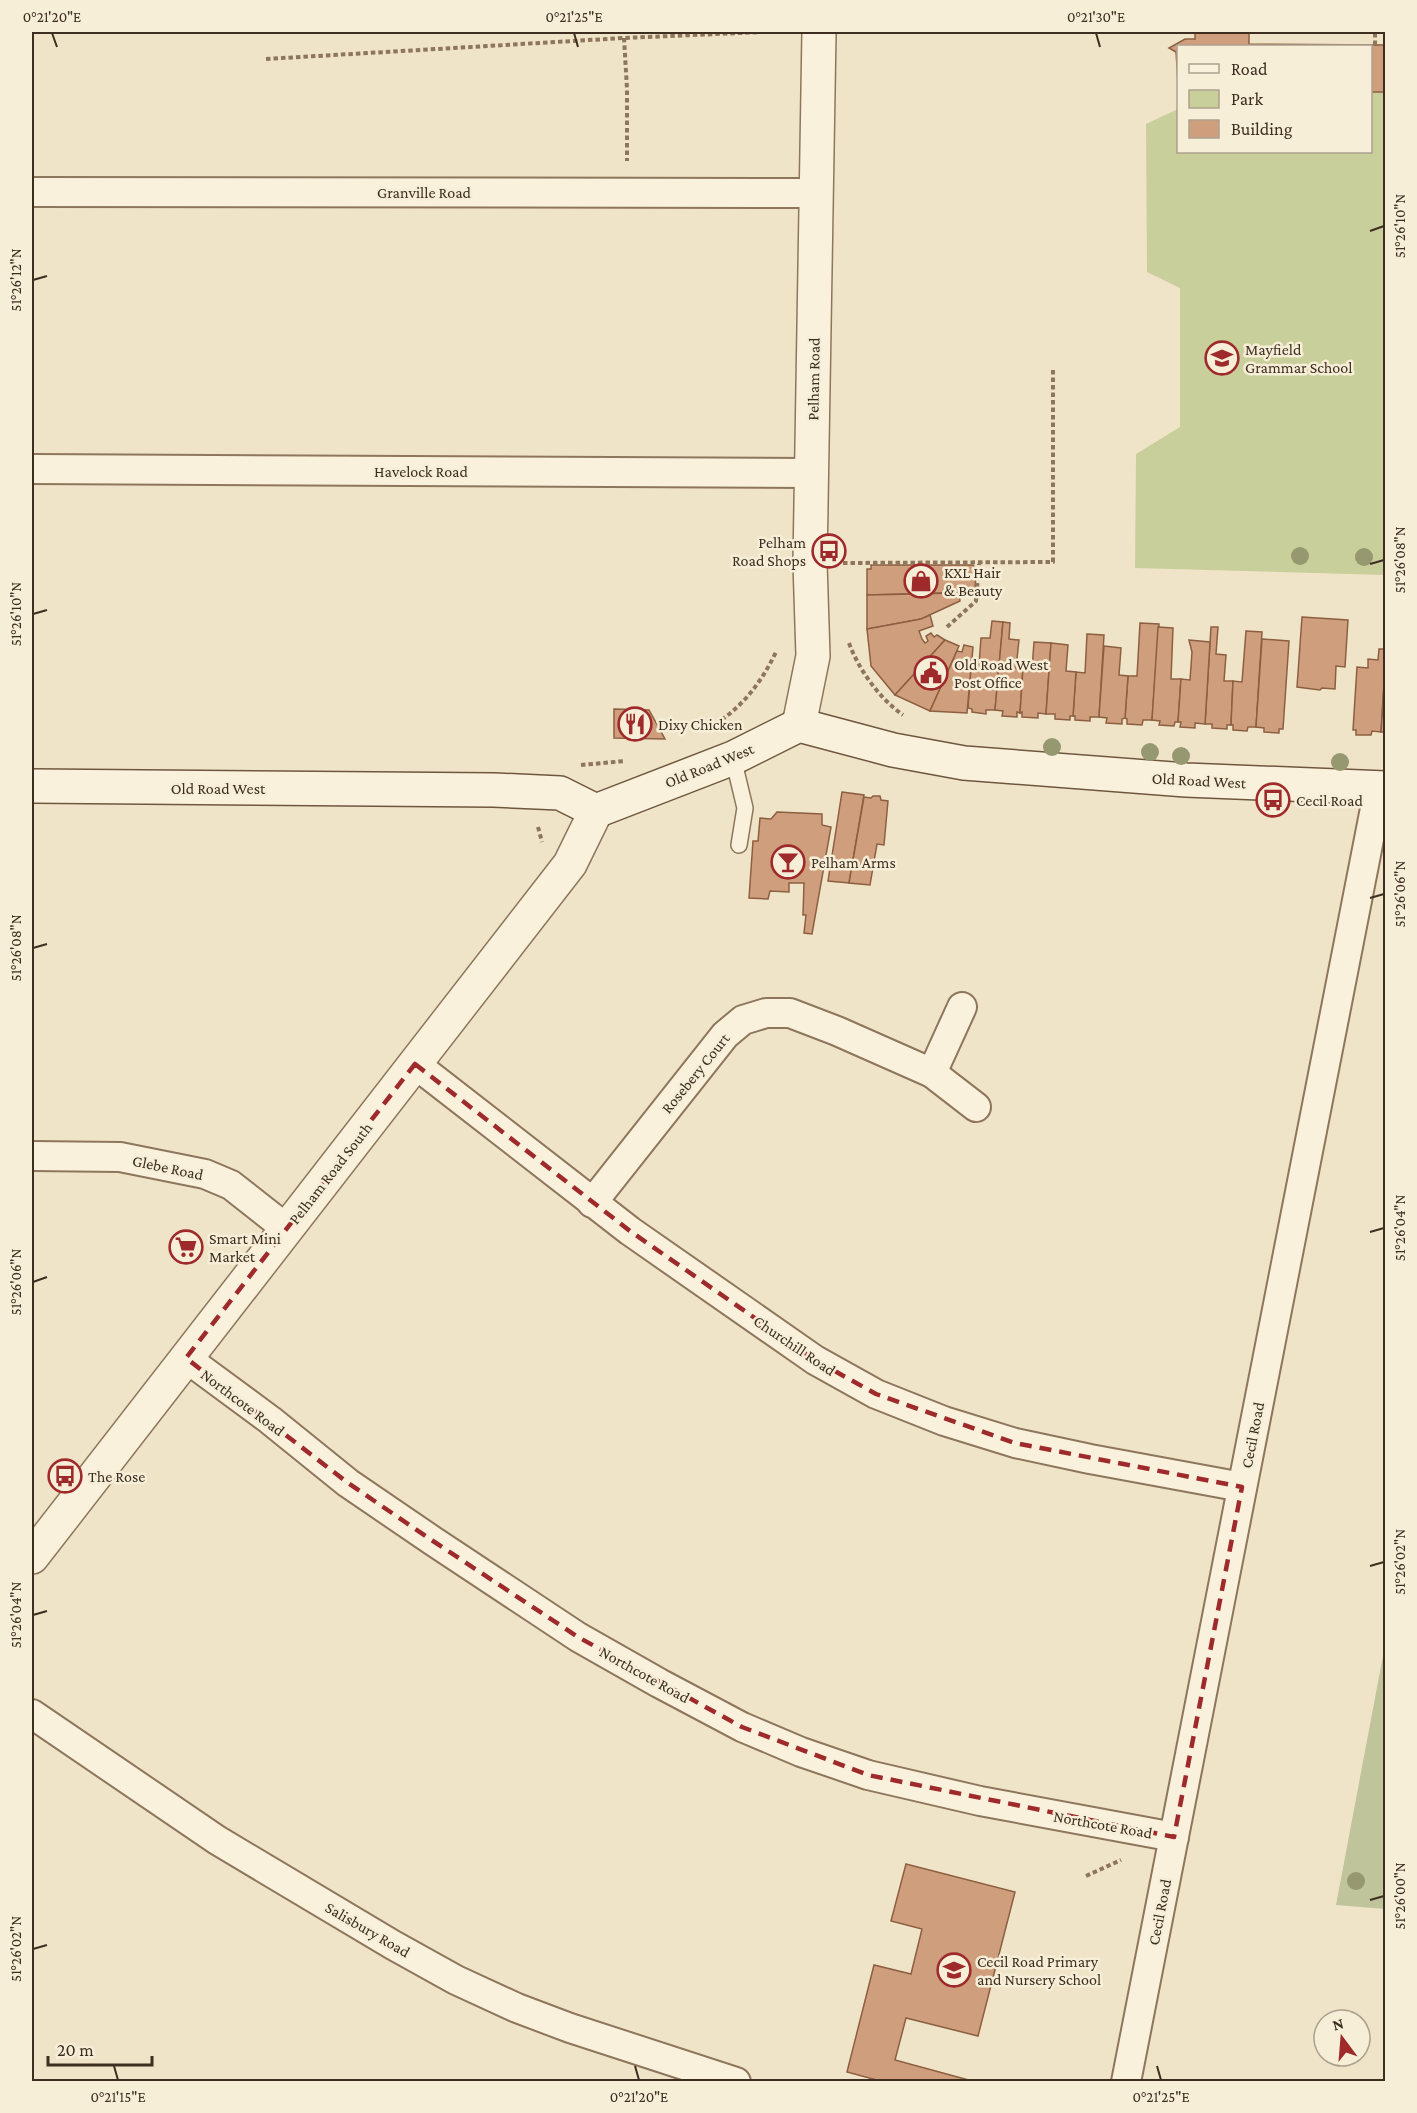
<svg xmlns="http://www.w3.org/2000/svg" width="1417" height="2113" font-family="'Crimson Pro',serif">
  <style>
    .green { fill: #c9cf9b }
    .cemetery { fill: #bfc49a }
    .building { fill: #cf9f7d; stroke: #8d5f41; stroke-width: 1.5 }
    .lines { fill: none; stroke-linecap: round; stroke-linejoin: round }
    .service-casing { stroke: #8d765c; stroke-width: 18 }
    .minor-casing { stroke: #8d765c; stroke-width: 32 }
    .tertiary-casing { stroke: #8d765c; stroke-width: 36 }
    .secondary-casing { stroke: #6f573f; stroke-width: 36 }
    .path { stroke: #8d765c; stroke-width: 4; stroke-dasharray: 4.5 3; stroke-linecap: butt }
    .service { stroke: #faf1dc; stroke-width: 15 }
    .minor { stroke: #faf1dc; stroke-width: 28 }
    .tertiary { stroke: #faf1dc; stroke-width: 33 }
    .secondary { stroke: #faf1dc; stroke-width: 33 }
    .tree { fill: #96986f }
    .marked { fill: none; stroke: #9e2a2b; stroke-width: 4.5; stroke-dasharray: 12 8; stroke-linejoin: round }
    .ticks { fill: none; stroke: #3d2e20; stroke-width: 2 }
    .labels { text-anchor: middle; stroke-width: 5; stroke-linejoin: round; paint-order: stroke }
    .street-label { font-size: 16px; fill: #3d2e20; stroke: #f7eed8 }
    .poi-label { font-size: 16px; fill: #3d2e20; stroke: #f7eed8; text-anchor: start }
    .neatline { fill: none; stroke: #3d2e20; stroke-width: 2 }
    .ticks-label { font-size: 15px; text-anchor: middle; fill: #3d2e20 }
  </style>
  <rect width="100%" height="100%" fill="#f0e4c8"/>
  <path class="green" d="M1371,92H1386L1385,575L1135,568L1136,454L1180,427V288L1147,272L1146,124L1178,109V152H1370Z"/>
  <path class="cemetery" d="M1385,1645V1909L1336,1905Z"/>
  <g class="building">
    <path d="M1195,32H1249V44L1386,45V92H1370V46H1178V81L1176,52L1169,48L1185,39H1195Z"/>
    <path d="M871,565H973L976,569L975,592L867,595V569H871Z"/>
    <path d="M959,593L960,601L921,619L867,629V595Z"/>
    <path d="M930,615L933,626L919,631L922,639L925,643L928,641L926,636L931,633L934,637L937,635L945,640L895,695L871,666L867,629L921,619Z"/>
    <path d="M1302,617L1348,620L1345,667L1336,666L1335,689L1322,688L1320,690L1297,687Z"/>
    <path d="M992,621L1003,622L995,710H986V714L972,712V709L968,708L971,664L979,665L981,638H990Z"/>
    <path d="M1003,622L1010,623L1009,639L1019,640L1016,668H1023L1020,713L1017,712V717L1002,716L1003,711L995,710Z"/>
    <path d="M1140,623L1159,624L1152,720H1143L1142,725L1127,724V719L1125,718L1128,676H1137Z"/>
    <path d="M1158,627L1173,628L1171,679H1181L1178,722H1175L1174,726L1159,725L1160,721L1152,720Z"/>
    <path d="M1211,627H1218L1216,654L1226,655L1224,681H1233L1231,725H1227V729L1212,728V724H1205Z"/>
    <path d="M1246,631L1262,632L1256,727H1248L1247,731L1233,730V725H1231L1233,681L1242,682Z"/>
    <path d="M1087,634L1104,635L1099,717H1090V721L1075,720V716H1073L1076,672L1085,673Z"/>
    <path d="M1262,639L1289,641L1283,729H1279V733L1264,732V728L1256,727Z"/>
    <path d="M945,640L959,646L930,711L895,695Z"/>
    <path d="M1189,640L1210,642L1205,724L1195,723V728L1180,727L1181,722H1178L1181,679L1190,680L1192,652Z"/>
    <path d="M1034,642L1051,643L1046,714L1038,713V718L1022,717V712L1020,713L1023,668L1032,669Z"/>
    <path d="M1051,643L1068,645L1066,671L1076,672L1073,716H1070V720L1055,719V714H1046Z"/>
    <path d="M964,645L973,647L967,713L930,711L957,651L962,652Z"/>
    <path d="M1104,646L1121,648L1119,675L1128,676L1125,718L1122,719V724L1106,723L1107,718L1099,717Z"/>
    <path d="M1379,649H1386L1381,732L1372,731L1371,735H1356V730H1353L1357,667L1368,668V659L1378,660Z"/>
    <path d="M1386,658V732H1381Z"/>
    <path d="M614,709L649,710L665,739L614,738Z"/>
    <path d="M842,792L864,795L849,883L828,881Z"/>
    <path d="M873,796H880L881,800L888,801L884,845L877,844L870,885L849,883L864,797L871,798Z"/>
    <path d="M777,812L822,814V825L831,827L812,934L804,933L806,915H803L804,883H789V892L770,891L768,899L749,898L753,841H758L760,818L771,819Z"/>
    <path d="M906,1864L1015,1892L978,2036L906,2018L895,2060L976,2082H884L847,2072L874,1965L911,1974L922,1929L891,1921Z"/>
  </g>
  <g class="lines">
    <g class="service-casing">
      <path id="service" d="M733,758L745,808L739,845"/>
    </g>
    <g class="minor-casing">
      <g id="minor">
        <path d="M32,192L816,193"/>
        <path d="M32,469L811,473"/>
        <path d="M415,1064L630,1231L815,1360L876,1394L944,1421L1015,1443L1090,1459L1242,1487"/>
        <path d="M932,1073L962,1007"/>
        <path d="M32,1156L120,1157L205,1174L231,1185L287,1229"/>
        <path d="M592,1203L725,1035L743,1020L766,1013H790L837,1031L932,1073L976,1107"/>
        <path d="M186,1358L270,1420L348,1483L433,1541L578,1637L659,1683L742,1727L801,1752L868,1775L980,1801L1174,1837"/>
        <path d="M32,1714L217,1840L393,1945L456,1980L517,2008L570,2028L736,2082"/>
        <path d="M1126,2082L1379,788"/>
      </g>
    </g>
    <g class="tertiary-casing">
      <g id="tertiary">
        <path d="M799,725L813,656L810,563L819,32"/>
        <path d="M32,1557L570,864L596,811"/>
      </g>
    </g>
    <g class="secondary-casing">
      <path id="secondary" d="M32,786L494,790L560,793L596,811L733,758L799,725L893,750L964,763L1186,780L1386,788"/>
    </g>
    <g class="path">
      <path d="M624,38L627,89V161"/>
      <path d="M1375,45V32"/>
      <path d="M266,59L624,38L763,32"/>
      <path d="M843,563L1053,562V369"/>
      <path d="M947,627L976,601L979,564"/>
      <path d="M849,643C859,670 879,698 903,715"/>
      <path d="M709,728C741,709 760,685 776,652"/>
      <path d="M581,765L625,761"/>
      <path d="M538,827L542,842"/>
      <path d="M1086,1876L1121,1860"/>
    </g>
    <use href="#service" class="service"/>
    <use href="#minor" class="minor"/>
    <use href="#tertiary" class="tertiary"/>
    <use href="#secondary" class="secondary"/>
  </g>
  <g class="tree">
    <circle cx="1300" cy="556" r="9"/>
    <circle cx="1364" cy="557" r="9"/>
    <circle cx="1052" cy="747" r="9"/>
    <circle cx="1150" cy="752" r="9"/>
    <circle cx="1181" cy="756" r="9"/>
    <circle cx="1340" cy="762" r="9"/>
    <circle cx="1356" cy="1881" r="9"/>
  </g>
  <path class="marked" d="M415,1064L630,1231L815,1360L876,1394L1015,1443L1242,1487L1174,1837L868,1775L742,1727L578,1637L433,1541L348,1483L186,1358Z"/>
  <path class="ticks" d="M52,33L57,47M574,33L578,47M1096,33L1100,47M1370,231L1384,226M33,280L47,276M1370,564L1384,560M33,614L47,610M1370,898L1384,894M33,948L47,944M1370,1232L1384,1228M33,1282L47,1277M1370,1566L1384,1562M33,1615L47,1611M1370,1900L1384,1896M33,1949L47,1945M114,2066L118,2080M635,2066L639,2080M1157,2066L1161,2080"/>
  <defs>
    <g id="school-ring" transform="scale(1.725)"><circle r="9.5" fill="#f7eed8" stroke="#9e2a2b" stroke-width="1.5"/><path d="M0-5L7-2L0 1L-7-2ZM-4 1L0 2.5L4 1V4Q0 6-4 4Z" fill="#9e2a2b"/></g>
    <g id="bus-ring" transform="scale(1.725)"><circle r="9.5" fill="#f7eed8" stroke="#9e2a2b" stroke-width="1.5"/><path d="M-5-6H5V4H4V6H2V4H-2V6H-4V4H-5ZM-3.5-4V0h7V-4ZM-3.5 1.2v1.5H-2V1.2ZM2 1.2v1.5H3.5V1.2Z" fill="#9e2a2b"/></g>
    <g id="shop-ring" transform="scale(1.725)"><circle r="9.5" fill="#f7eed8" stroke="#9e2a2b" stroke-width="1.5"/><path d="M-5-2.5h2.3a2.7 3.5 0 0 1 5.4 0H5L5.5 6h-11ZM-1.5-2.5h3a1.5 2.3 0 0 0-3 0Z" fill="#9e2a2b"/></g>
    <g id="civic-ring" transform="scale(1.725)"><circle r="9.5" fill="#f7eed8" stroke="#9e2a2b" stroke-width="1.5"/><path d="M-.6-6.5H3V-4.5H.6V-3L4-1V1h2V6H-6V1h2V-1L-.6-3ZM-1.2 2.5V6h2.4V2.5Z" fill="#9e2a2b"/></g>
    <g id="restaurant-ring" transform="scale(1.725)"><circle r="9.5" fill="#f7eed8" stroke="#9e2a2b" stroke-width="1.5"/><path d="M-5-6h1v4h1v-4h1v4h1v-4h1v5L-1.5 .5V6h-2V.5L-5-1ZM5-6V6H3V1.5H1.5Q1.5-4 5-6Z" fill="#9e2a2b"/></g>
    <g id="bar-ring" transform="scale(1.725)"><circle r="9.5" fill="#f7eed8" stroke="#9e2a2b" stroke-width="1.5"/><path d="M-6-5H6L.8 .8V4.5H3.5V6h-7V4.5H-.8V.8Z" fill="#9e2a2b"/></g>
    <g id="supermarket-ring" transform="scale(1.725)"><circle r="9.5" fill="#f7eed8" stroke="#9e2a2b" stroke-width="1.5"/><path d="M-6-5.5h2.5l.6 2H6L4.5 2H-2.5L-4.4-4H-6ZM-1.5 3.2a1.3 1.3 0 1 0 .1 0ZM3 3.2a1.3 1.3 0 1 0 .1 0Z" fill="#9e2a2b"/></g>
  </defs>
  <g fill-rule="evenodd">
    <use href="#school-ring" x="1222" y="358"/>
    <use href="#bus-ring" x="829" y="551"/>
    <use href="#shop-ring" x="921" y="581"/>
    <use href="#civic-ring" x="931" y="673"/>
    <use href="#restaurant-ring" x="635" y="724"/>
    <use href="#bus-ring" x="1273" y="800"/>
    <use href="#bar-ring" x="788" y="862"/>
    <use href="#supermarket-ring" x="186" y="1247"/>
    <use href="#bus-ring" x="65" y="1476"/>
    <use href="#school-ring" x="954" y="1970"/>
  </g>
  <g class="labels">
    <g class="street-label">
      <text x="424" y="198">Granville Road</text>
      <text transform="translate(813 379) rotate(-89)" y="6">Pelham Road</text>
      <text x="421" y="477">Havelock Road</text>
      <text transform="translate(709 765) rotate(-22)" y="6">Old Road West</text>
      <text transform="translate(1199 780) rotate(3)" y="6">Old Road West</text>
      <text x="218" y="794">Old Road West</text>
      <text transform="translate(695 1073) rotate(-51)" y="6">Rosebery Court</text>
      <text transform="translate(168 1167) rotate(12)" y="6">Glebe Road</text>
      <text transform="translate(330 1173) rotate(-52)" y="6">Pelham Road South</text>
      <text transform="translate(795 1345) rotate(34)" y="6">Churchill Road</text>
      <text transform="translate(243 1402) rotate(37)" y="6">Northcote Road</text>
      <text transform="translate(1252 1435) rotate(-79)" y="6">Cecil Road</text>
      <text transform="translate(645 1674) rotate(29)" y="6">Northcote Road</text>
      <text transform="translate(1103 1824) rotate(10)" y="6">Northcote Road</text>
      <text transform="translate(1159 1912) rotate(-79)" y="6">Cecil Road</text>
      <text transform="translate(368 1929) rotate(30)" y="6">Salisbury Road</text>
    </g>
    <g class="poi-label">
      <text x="1245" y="355">Mayfield<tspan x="1245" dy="18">Grammar School</tspan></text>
      <text x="806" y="548" text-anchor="end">Pelham<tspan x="806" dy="18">Road Shops</tspan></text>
      <text x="944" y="578">KXL Hair<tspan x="944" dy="18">&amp; Beauty</tspan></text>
      <text x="954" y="670">Old Road West<tspan x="954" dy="18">Post Office</tspan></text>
      <text x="658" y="730">Dixy Chicken</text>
      <text x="1296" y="806">Cecil Road</text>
      <text x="811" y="868">Pelham Arms</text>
      <text x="209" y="1244">Smart Mini<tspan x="209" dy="18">Market</tspan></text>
      <text x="88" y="1482">The Rose</text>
      <text x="977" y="1967">Cecil Road Primary<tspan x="977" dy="18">and Nursery School</tspan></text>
    </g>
  </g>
  <rect width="1417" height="2113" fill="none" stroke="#f7eed8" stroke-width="66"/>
  <rect x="1177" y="45" width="195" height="108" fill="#f7eed8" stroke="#ada18e" stroke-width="1.5"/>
  <rect x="1189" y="64" width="30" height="9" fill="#faf1dc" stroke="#ada18e" stroke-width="1.5"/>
  <text x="1231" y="75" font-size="18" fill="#3d2e20">Road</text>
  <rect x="1189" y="90" width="30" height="18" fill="#c9cf9b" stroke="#ada18e" stroke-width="1.5"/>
  <text x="1231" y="105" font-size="18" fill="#3d2e20">Park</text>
  <rect x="1189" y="120" width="30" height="18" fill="#cf9f7d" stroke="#ada18e" stroke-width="1.5"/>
  <text x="1231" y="135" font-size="18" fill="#3d2e20">Building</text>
  <g transform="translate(1342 2038) rotate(344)"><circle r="28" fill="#f7eed8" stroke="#ada18e" stroke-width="1.5"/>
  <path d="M0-4.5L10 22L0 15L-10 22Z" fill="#9e2a2b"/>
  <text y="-9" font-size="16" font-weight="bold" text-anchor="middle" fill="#3d2e20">N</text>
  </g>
  <path d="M48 2056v9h104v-9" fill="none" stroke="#3d2e20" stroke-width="3"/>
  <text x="57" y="2056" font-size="18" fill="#3d2e20" stroke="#f7eed8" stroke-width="4.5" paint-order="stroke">20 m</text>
  <rect x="33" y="33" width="1351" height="2047" class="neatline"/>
  <g class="ticks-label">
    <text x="52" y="22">0°21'20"E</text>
    <text x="574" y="22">0°21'25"E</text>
    <text x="1096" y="22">0°21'30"E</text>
    <text transform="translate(1400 226) rotate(-90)" y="5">51°26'10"N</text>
    <text transform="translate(16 280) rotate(-90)" y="5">51°26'12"N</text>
    <text transform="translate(1400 560) rotate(-90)" y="5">51°26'08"N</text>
    <text transform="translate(16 614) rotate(-90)" y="5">51°26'10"N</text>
    <text transform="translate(1400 894) rotate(-90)" y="5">51°26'06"N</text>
    <text transform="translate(16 948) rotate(-90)" y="5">51°26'08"N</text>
    <text transform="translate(1400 1228) rotate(-90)" y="5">51°26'04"N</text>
    <text transform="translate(16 1282) rotate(-90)" y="5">51°26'06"N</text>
    <text transform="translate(1400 1562) rotate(-90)" y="5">51°26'02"N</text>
    <text transform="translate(16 1615) rotate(-90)" y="5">51°26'04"N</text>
    <text transform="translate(1400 1896) rotate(-90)" y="5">51°26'00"N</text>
    <text transform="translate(16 1949) rotate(-90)" y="5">51°26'02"N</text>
    <text x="118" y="2102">0°21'15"E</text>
    <text x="639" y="2102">0°21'20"E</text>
    <text x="1161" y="2102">0°21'25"E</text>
  </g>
</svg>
